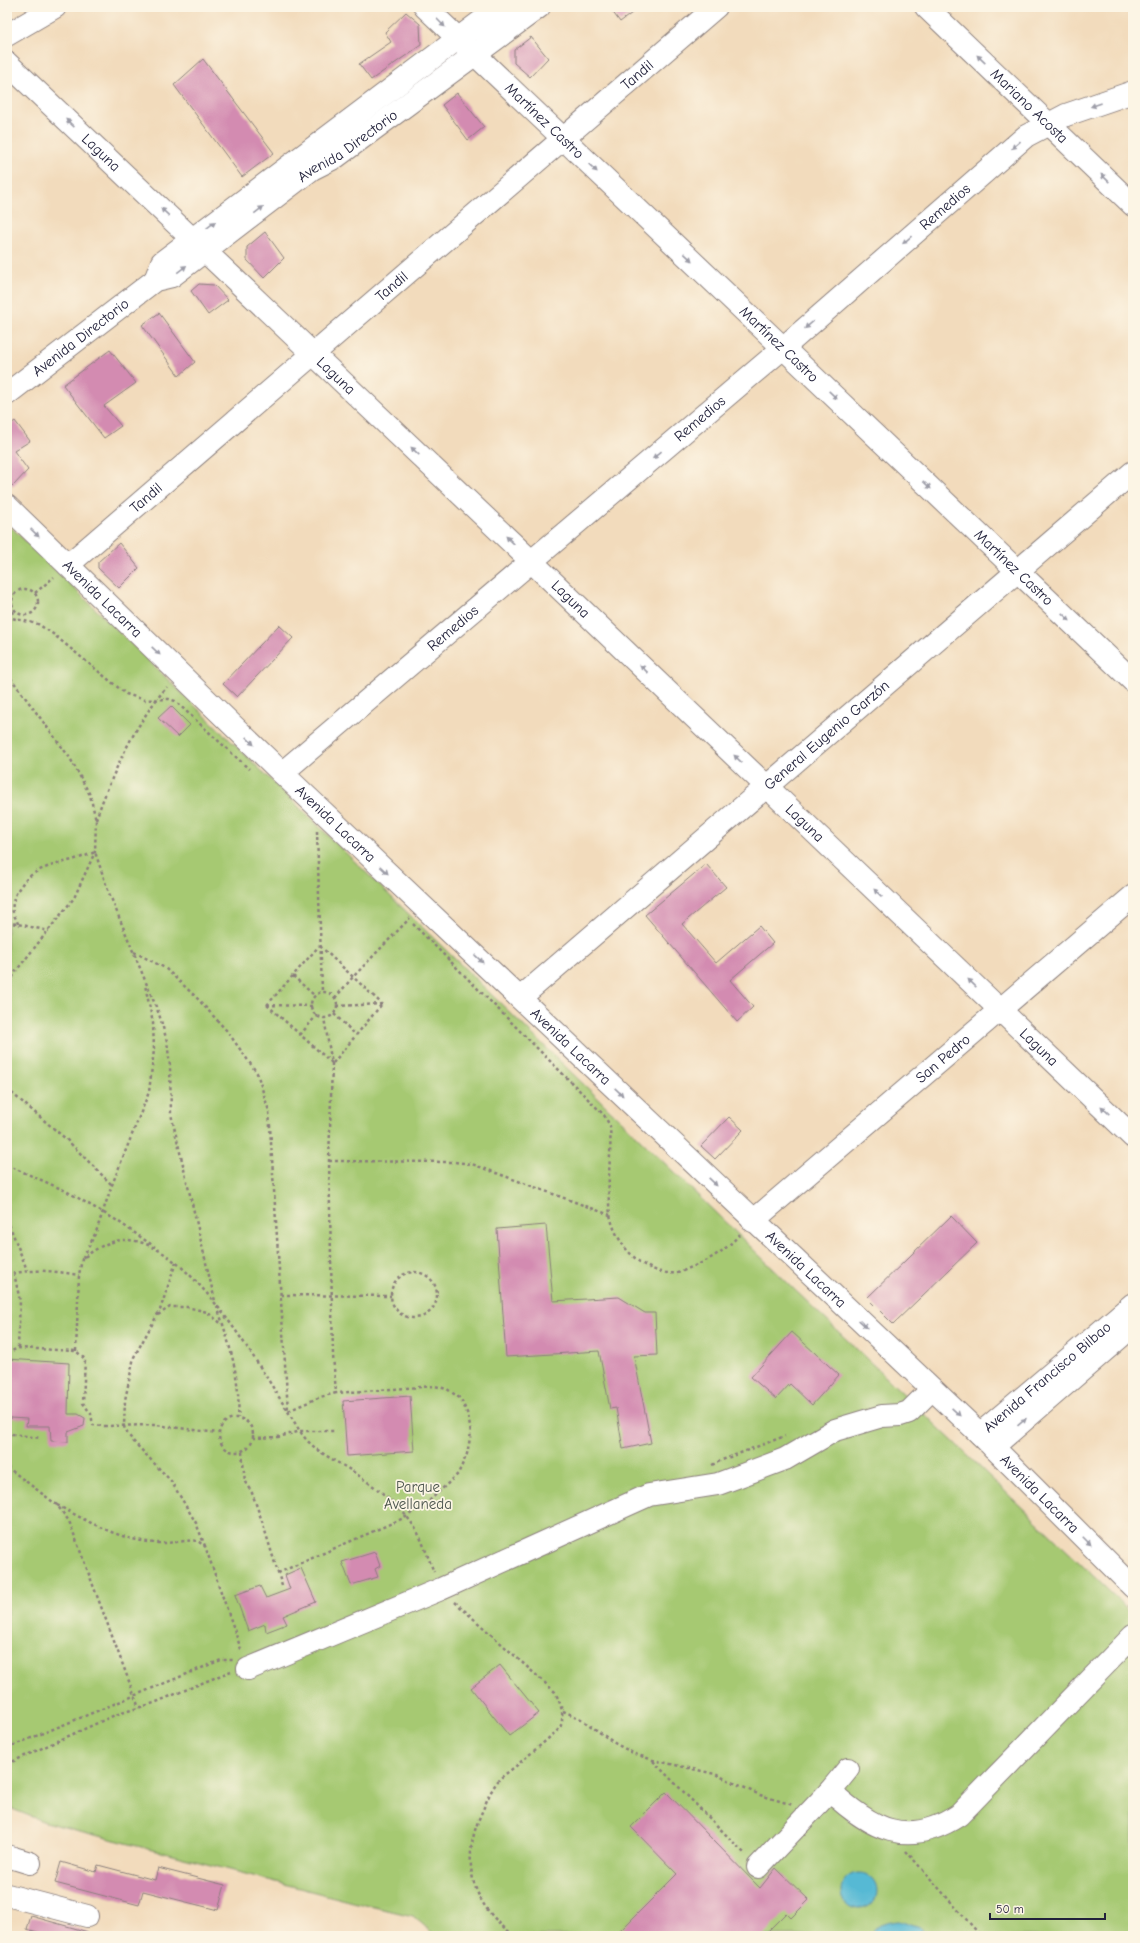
<svg xmlns="http://www.w3.org/2000/svg" width="1140" height="1943" font-family="'Comic Neue',sans-serif">
  <style>
    .green { fill: #a6c972; stroke: #647656 }
    .water { fill: #56b9d4; stroke: #3c6e88 }
    .building { fill: #d38bb1 }
    .lines { fill: none; stroke-linecap: round; stroke-linejoin: round }
    .minor-casing { stroke: #8a7e7c; stroke-width: 24 }
    .major-casing { stroke: #8a7e7c; stroke-width: 24 }
    .path { stroke: #8a7e7c; stroke-width: 2.5; stroke-dasharray: 3 3; stroke-linecap: butt }
    .minor { stroke: #fff; stroke-width: 22 }
    .major { stroke: #fff; stroke-width: 22 }
    .oneway { fill: #9c9ca7 }
    .labels { text-anchor: middle; stroke-width: 3.5; stroke-linejoin: round; paint-order: stroke }
    .street-label { font-size: 15px; fill: #22223b; stroke: #fcf5e5 }
    .park-label { font-size: 15px; fill: #4a544c; stroke: #fcf5e5 }
  </style>
  <rect width="100%" height="100%" fill="#fcf5e5"/>
  <filter id="ink" filterUnits="userSpaceOnUse"><feTurbulence type="fractalNoise" baseFrequency=".025" numOctaves="2"/><feDisplacementMap in="SourceGraphic" scale="8" xChannelSelector="R" yChannelSelector="G"/><feConvolveMatrix kernelMatrix="1 2 1 2 8 2 1 2 1" color-interpolation-filters="sRGB"/></filter>
  <filter id="wash" filterUnits="userSpaceOnUse"><feTurbulence type="fractalNoise" baseFrequency=".012" numOctaves="4" result="noise"/><feDisplacementMap in="SourceGraphic" scale="16" xChannelSelector="R" yChannelSelector="G"/><feGaussianBlur stdDeviation="0.9" result="paint"/><feColorMatrix in="noise" values="0 0 0 0 0 0 0 0 0 0 0 0 0 0 0 0 0 1.4 0 .05"/><feComposite in="paint" operator="in"/></filter>
  <g filter="url(#wash)">
    <rect width="100%" height="100%" fill="#f2dbbc"/>
    <path class="green" d="M7,523L796,1291L1133,1614V1936H436L413,1916L361,1904L45,1822L7,1807Z"/>
    <g class="water">
      <circle cx="859" cy="1891" r="18"/>
      <path d="M899,1920L920,1927L930,1936H871C876,1924 887,1921 899,1920Z"/>
    </g>
    <g id="blocks">
      <g class="building">
        <path d="M609,7H640L620,22Z"/>
        <path d="M406,12L420,24L421,45L371,80L359,64L391,42L385,32Z"/>
        <path d="M531,37L548,58L530,77L514,63V50Z"/>
        <path d="M203,59L274,153L242,177L174,85Z"/>
        <path d="M457,93L484,127L468,140L442,105Z"/>
        <path d="M265,232L284,258L264,278L247,260V247Z"/>
        <path d="M199,284L214,285L228,300L208,315L191,291Z"/>
        <path d="M159,313L195,362L179,376L142,325Z"/>
        <path d="M110,350L136,383L104,406L121,426L104,438L63,385Z"/>
        <path d="M15,421L30,441L14,451L28,470L13,486L7,480V427Z"/>
        <path d="M119,543L139,568L119,588L98,568V562Z"/>
        <path d="M279,625L293,638L237,697L223,684Z"/>
        <path d="M171,706L190,725L178,737L158,718Z"/>
        <path d="M706,864L726,887L682,924L716,963L759,926L773,943L730,980L753,1007L737,1022L645,915Z"/>
        <path d="M729,1117L743,1130L715,1159L701,1146Z"/>
        <path d="M951,1216L977,1243L893,1324L867,1298Z"/>
        <path d="M546,1225L553,1301L619,1297L645,1313H655L657,1355L634,1356L651,1443L623,1449L616,1408L610,1409L599,1351L506,1357L497,1229Z"/>
        <path d="M792,1332L839,1375L812,1405L790,1384L776,1399L751,1377Z"/>
        <path d="M7,1359L69,1363L68,1414H78L85,1418L84,1426L68,1432V1442L51,1441L50,1426H26L27,1419L10,1418L7,1412Z"/>
        <path d="M410,1396L414,1451L347,1456L343,1401Z"/>
        <path d="M375,1552L380,1566L375,1569L378,1577L351,1585L342,1562Z"/>
        <path d="M301,1568L316,1602L283,1616L287,1624L266,1632L265,1624L248,1631L235,1595L260,1586L266,1598L290,1589L285,1575Z"/>
        <path d="M500,1665L539,1713L509,1736L471,1688Z"/>
        <path d="M666,1792L760,1888L776,1868L809,1900L791,1918L786,1913L763,1936H615L677,1874L631,1827Z"/>
        <path d="M61,1862L96,1872L98,1865L155,1880L158,1868L225,1885L218,1910L143,1891L139,1905L55,1883Z"/>
        <path d="M31,1916L88,1932V1936H51L27,1929Z"/>
      </g>
    </g>
  </g>
  <g filter="url(#ink)">
    <use href="#blocks" fill-opacity="0" stroke="#8a7e7c" stroke-width="1"/>
    <g class="lines">
      <g class="minor-casing">
        <g id="minor">
          <path id="s1" d="M425,7L1133,681"/>
          <path id="s2" d="M926,7L1133,205"/>
          <path d="M484,32L517,7"/>
          <path d="M7,35L55,7"/>
          <path id="s3" d="M7,63L531,561L1133,1137"/>
          <path id="s4" d="M7,506L282,773L980,1434L1133,1587"/>
          <path id="s5" d="M68,565L716,7"/>
          <path id="s6" d="M282,773L783,348L1026,136L1066,115L1133,92"/>
          <path id="s7" d="M520,998L1133,472"/>
          <path id="s8" d="M753,1221L1133,896"/>
          <path id="s9" d="M980,1434L1133,1304"/>
          <path d="M993,1447L1133,1326"/>
          <path d="M248,1669L441,1589L649,1495L718,1484L785,1459L835,1430L882,1416L900,1415L909,1412L932,1389"/>
          <path d="M830,1791C871,1829 907,1849 959,1815L1133,1636"/>
          <path d="M7,1856L30,1863"/>
          <path d="M758,1867L830,1791L848,1769"/>
          <path d="M7,1895L87,1916"/>
        </g>
      </g>
      <g class="major-casing">
        <g id="major">
          <path d="M155,280L162,262L500,7"/>
          <path id="s10" d="M7,394L155,280L172,276L312,169L336,157L539,7"/>
        </g>
      </g>
      <g class="path">
        <circle cx="25" cy="602" r="13"/>
        <path d="M35,593L54,577"/>
        <path d="M7,617L38,624L53,634L126,694L145,700L169,699L175,701L249,769"/>
        <path d="M7,617L16,610"/>
        <path d="M7,673L70,758L90,795L96,820L95,852L74,898L16,971L7,988"/>
        <path d="M96,819C112,774 135,723 167,687"/>
        <path d="M317,831L322,992"/>
        <path d="M7,923L18,924L49,931"/>
        <path d="M18,924C17,920 14,916 13,912C10,897 23,879 36,872C52,863 76,861 95,852L109,893L159,1014L167,1041L170,1066L171,1114L215,1301"/>
        <path d="M413,924L604,1115L610,1126C612,1155 606,1185 610,1214C615,1245 644,1276 677,1273C682,1272 687,1269 692,1267C712,1259 727,1249 741,1233"/>
        <path d="M320,946L382,1004"/>
        <path d="M134,952L165,968L196,997L227,1031L257,1073L269,1111L288,1411L320,1397L336,1393L333,1355L329,1161L332,1064L324,1018"/>
        <path d="M293,976L315,996"/>
        <circle cx="324" cy="1005" r="13"/>
        <path d="M335,998L353,977L410,918"/>
        <path d="M267,1005L332,1063"/>
        <path d="M267,1005L319,946"/>
        <path d="M267,1005L312,1006"/>
        <path d="M337,1006L382,1004"/>
        <path d="M334,1014L356,1035"/>
        <path d="M300,1035L317,1015"/>
        <path d="M333,1063L382,1004"/>
        <path d="M7,1089L66,1139L112,1185"/>
        <path d="M329,1161L454,1162L472,1164L610,1215"/>
        <path d="M7,1165L66,1191L116,1220L155,1247"/>
        <path d="M7,1219L27,1270"/>
        <path d="M83,1258L96,1232L112,1185L149,1092L154,1050L153,1023L145,985"/>
        <path d="M176,1262L160,1310L134,1357L125,1400L124,1426L125,1430L133,1441L171,1481L196,1523L205,1546"/>
        <circle cx="414" cy="1295" r="23"/>
        <path d="M14,1273L20,1301L18,1348"/>
        <path d="M7,1275C32,1268 54,1271 79,1275"/>
        <path d="M281,1295L391,1296"/>
        <path d="M217,1306C229,1343 241,1378 238,1418"/>
        <path d="M158,1315L170,1307H187L207,1312L223,1325"/>
        <path d="M76,1351L79,1275L82,1259C94,1250 107,1241 123,1240C187,1237 258,1365 289,1413C294,1421 299,1431 305,1438C318,1453 336,1461 352,1471C375,1487 400,1504 415,1528C423,1541 428,1558 434,1572"/>
        <path d="M7,1353L18,1348L76,1351L85,1359L83,1403L91,1414L93,1425L105,1426L156,1425L218,1433"/>
        <circle cx="236" cy="1435" r="17"/>
        <path d="M7,1430L12,1434L40,1438"/>
        <path d="M253,1438L278,1437L301,1431H334"/>
        <path d="M242,1452L245,1482L252,1493L262,1521L282,1586"/>
        <path d="M712,1465L722,1460L785,1436"/>
        <path d="M7,1467L57,1505L69,1521L139,1708"/>
        <path d="M57,1505C89,1522 121,1541 158,1543C167,1544 192,1539 197,1541C200,1542 202,1545 205,1546L242,1652"/>
        <path d="M278,1573L406,1517L429,1501L458,1474L467,1454L471,1433L468,1415L461,1399L447,1389L435,1386L336,1393"/>
        <path d="M455,1602L555,1692C561,1704 565,1715 560,1728C546,1741 531,1753 516,1766C510,1771 503,1775 498,1781C490,1791 486,1803 481,1814C460,1862 471,1905 515,1936"/>
        <path d="M1129,1605L1133,1609"/>
        <path d="M563,1711L581,1719L616,1744L635,1754L653,1760L715,1774L760,1795L793,1805"/>
        <path d="M7,1748L221,1660H233"/>
        <path d="M653,1761L745,1854"/>
        <path d="M7,1764L115,1715L154,1703L231,1671"/>
        <path d="M906,1851L981,1936"/>
      </g>
      <use href="#minor" class="minor"/>
      <use href="#major" class="major"/>
    </g>
    <defs><path id="oneway-solid" d="M-6-.8H1V-3.2L6.5 0L1 3.2V.8H-6Z"/></defs>
    <g class="oneway">
      <use href="#oneway-solid" transform="translate(441 23) rotate(45)"/>
      <use href="#oneway-solid" transform="translate(981 59) rotate(-136)"/>
      <use href="#oneway-solid" transform="translate(1096 105) rotate(161)"/>
      <use href="#oneway-solid" transform="translate(70 123) rotate(-137)"/>
      <use href="#oneway-solid" transform="translate(1016 145) rotate(139)"/>
      <use href="#oneway-solid" transform="translate(593 168) rotate(43)"/>
      <use href="#oneway-solid" transform="translate(1105 178) rotate(-136)"/>
      <use href="#oneway-solid" transform="translate(259 210) rotate(-38)"/>
      <use href="#oneway-solid" transform="translate(165 212) rotate(-137)"/>
      <use href="#oneway-solid" transform="translate(211 225) rotate(-37)"/>
      <use href="#oneway-solid" transform="translate(907 240) rotate(139)"/>
      <use href="#oneway-solid" transform="translate(688 257) rotate(43)"/>
      <use href="#oneway-solid" transform="translate(182 269) rotate(-37)"/>
      <use href="#oneway-solid" transform="translate(809 325) rotate(139)"/>
      <use href="#oneway-solid" transform="translate(833 395) rotate(44)"/>
      <use href="#oneway-solid" transform="translate(415 451) rotate(-136)"/>
      <use href="#oneway-solid" transform="translate(657 455) rotate(140)"/>
      <use href="#oneway-solid" transform="translate(927 485) rotate(44)"/>
      <use href="#oneway-solid" transform="translate(35 533) rotate(44)"/>
      <use href="#oneway-solid" transform="translate(510 540) rotate(-136)"/>
      <use href="#oneway-solid" transform="translate(1066 617) rotate(44)"/>
      <use href="#oneway-solid" transform="translate(156 651) rotate(44)"/>
      <use href="#oneway-solid" transform="translate(644 669) rotate(-136)"/>
      <use href="#oneway-solid" transform="translate(250 741) rotate(44)"/>
      <use href="#oneway-solid" transform="translate(738 759) rotate(-136)"/>
      <use href="#oneway-solid" transform="translate(384 870) rotate(43)"/>
      <use href="#oneway-solid" transform="translate(878 893) rotate(-136)"/>
      <use href="#oneway-solid" transform="translate(479 959) rotate(44)"/>
      <use href="#oneway-solid" transform="translate(972 983) rotate(-136)"/>
      <use href="#oneway-solid" transform="translate(619 1092) rotate(44)"/>
      <use href="#oneway-solid" transform="translate(1105 1110) rotate(-136)"/>
      <use href="#oneway-solid" transform="translate(713 1182) rotate(44)"/>
      <use href="#oneway-solid" transform="translate(863 1324) rotate(43)"/>
      <use href="#oneway-solid" transform="translate(956 1412) rotate(43)"/>
      <use href="#oneway-solid" transform="translate(1022 1422) rotate(-41)"/>
      <use href="#oneway-solid" transform="translate(1087 1541) rotate(45)"/>
    </g>
  </g>
  <g class="labels">
    <g class="street-label">
      <text dy="5" stroke="none"><textPath href="#s5" startOffset="751">Tandil</textPath></text>
      <text dy="5" stroke="none"><textPath href="#s2" startOffset="143">Mariano Acosta</textPath></text>
      <text dy="5" stroke="none"><textPath href="#s1" startOffset="165">Martínez Castro</textPath></text>
      <text dy="5" stroke="none"><textPath href="#s10" startOffset="423">Avenida Directorio</textPath></text>
      <text dy="5" stroke="none"><textPath href="#s3" startOffset="130">Laguna</textPath></text>
      <text dy="5" stroke="none"><textPath href="#s6" startOffset="872">Remedios</textPath></text>
      <text dy="5" stroke="none"><textPath href="#s5" startOffset="427">Tandil</textPath></text>
      <text dy="5" stroke="none"><textPath href="#s10" startOffset="93">Avenida Directorio</textPath></text>
      <text dy="5" stroke="none"><textPath href="#s1" startOffset="489">Martínez Castro</textPath></text>
      <text dy="5" stroke="none"><textPath href="#s3" startOffset="454">Laguna</textPath></text>
      <text dy="5" stroke="none"><textPath href="#s6" startOffset="548">Remedios</textPath></text>
      <text dy="5" stroke="none"><textPath href="#s5" startOffset="103">Tandil</textPath></text>
      <text dy="5" stroke="none"><textPath href="#s1" startOffset="813">Martínez Castro</textPath></text>
      <text dy="5" stroke="none"><textPath href="#s4" startOffset="133">Avenida Lacarra</textPath></text>
      <text dy="5" stroke="none"><textPath href="#s3" startOffset="778">Laguna</textPath></text>
      <text dy="5" stroke="none"><textPath href="#s6" startOffset="224">Remedios</textPath></text>
      <text dy="5" stroke="none"><textPath href="#s7" startOffset="404">General Eugenio Garzón</textPath></text>
      <text dy="5" stroke="none"><textPath href="#s4" startOffset="457">Avenida Lacarra</textPath></text>
      <text dy="5" stroke="none"><textPath href="#s3" startOffset="1102">Laguna</textPath></text>
      <text dy="5" stroke="none"><textPath href="#s4" startOffset="781">Avenida Lacarra</textPath></text>
      <text dy="5" stroke="none"><textPath href="#s3" startOffset="1426">Laguna</textPath></text>
      <text dy="5" stroke="none"><textPath href="#s8" startOffset="250">San Pedro</textPath></text>
      <text dy="5" stroke="none"><textPath href="#s4" startOffset="1105">Avenida Lacarra</textPath></text>
      <text dy="5" stroke="none"><textPath href="#s9" startOffset="88">Avenida Francisco Bilbao</textPath></text>
      <text dy="5" stroke="none"><textPath href="#s4" startOffset="1429">Avenida Lacarra</textPath></text>
    </g>
    <g class="park-label">
      <text x="418" y="1492">Parque<tspan x="418" dy="17">Avellaneda</tspan></text>
    </g>
  </g>
  <rect width="1140" height="1943" fill="none" stroke="#fcf5e5" stroke-width="24"/>
  <path d="M990 1913v6h115v-6" fill="none" stroke="#22223b" stroke-width="2"/>
  <text x="996" y="1913" font-size="12" fill="#22223b" stroke="#fcf5e5" stroke-width="3" paint-order="stroke">50 m</text>
</svg>
